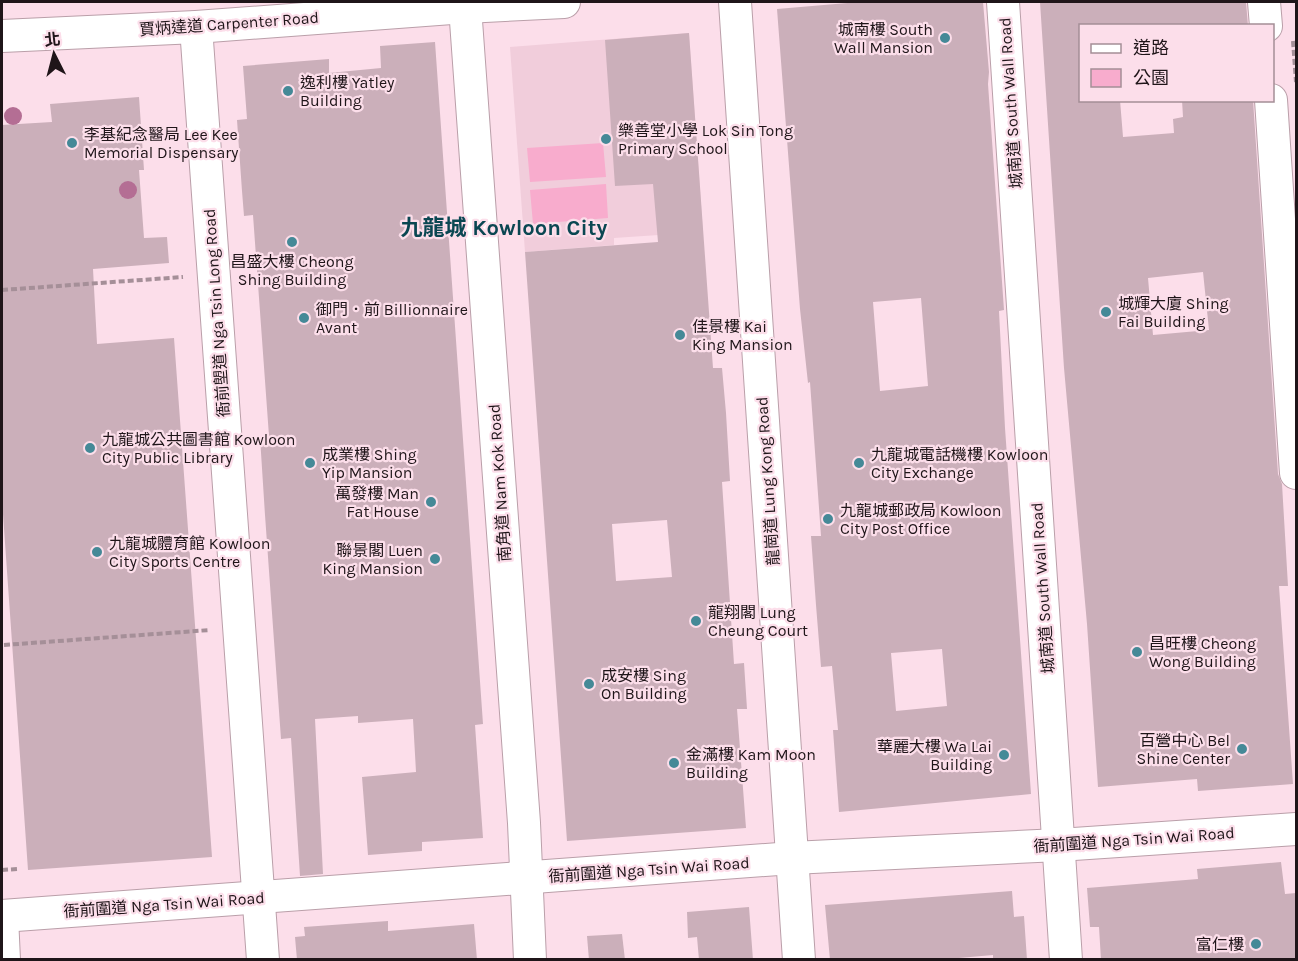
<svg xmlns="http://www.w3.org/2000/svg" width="1298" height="961" font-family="Karla,'Noto Sans TC',sans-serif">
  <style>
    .built { fill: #f1cddb }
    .green { fill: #f8accd }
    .building { fill: #cbafba; fill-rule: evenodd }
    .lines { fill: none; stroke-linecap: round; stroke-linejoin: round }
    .minor-casing { stroke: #ba9fa9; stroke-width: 34 }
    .path { stroke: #a58f98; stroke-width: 4; stroke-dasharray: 6 3; stroke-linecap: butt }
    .minor { stroke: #fff; stroke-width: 32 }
    .tree { fill: #b46e94 }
    .poi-dot { fill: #458997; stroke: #fcdeea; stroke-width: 2 }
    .labels { text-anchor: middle; stroke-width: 4.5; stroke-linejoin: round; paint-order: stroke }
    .street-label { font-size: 16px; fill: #1f1519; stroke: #fcdeea }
    .poi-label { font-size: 16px; fill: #1f1519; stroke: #fcdeea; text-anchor: start }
    .district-label { font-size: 22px; font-weight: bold; fill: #0a4752; stroke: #fcdeea }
  </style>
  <rect width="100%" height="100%" fill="#fcdeea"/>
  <path class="built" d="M689,33L703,232L614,238V245L525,252L510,47Z"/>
  <g class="green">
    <path d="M603,143L606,177L530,182L527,148Z"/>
    <path d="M606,184L608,218L533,224L530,190Z"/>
  </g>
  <g class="building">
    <path d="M859,2H983L989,72L988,84L1004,310L999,311L1005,428L1031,794L839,812L833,730H838L832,666L821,667L816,605L811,536H821L810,382L808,383L800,309L777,9ZM921,298L928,386L880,391L873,302ZM942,649L947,706L896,711L891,653Z"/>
    <path d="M1040,2H1246L1248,26H1080V100H1120L1123,137L1174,133L1173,119L1183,117L1182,100H1253L1278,474L1282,484L1288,586H1279L1293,784L1198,791L1197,779L1098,787L1087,624L1064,368ZM1203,272L1209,330L1153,335L1148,278Z"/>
    <path d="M689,33L713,368H722L726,413L730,481L722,482L734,664L744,663L747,709H737L746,828L567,841L525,252L658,242L653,184L615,186L605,40ZM667,520L672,577L616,581L612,524Z"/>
    <path d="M435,42L483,724L475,725L483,838L422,842V851L368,855L362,777L416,772L413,719L358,723V716L315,719L323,874L300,876L291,738L281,739L265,515L260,437L269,436L253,215L244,216L242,191L237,120L247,119L243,66L329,59V73L381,68L380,46Z"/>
    <path d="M139,97L144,170H139L144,238L167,237L169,263L93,269L97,344L174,338L212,857L28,870L2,500V125L52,122L50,104Z"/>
    <path d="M1281,862L1285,894L1296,893V960H1101L1099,927H1090L1087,888L1198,879L1197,869Z"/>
    <path d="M1012,891L1014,917L1024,916L1027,960H993V955L936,960H830L825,905Z"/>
    <path d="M749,907L753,960H699L697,937L688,938L687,912Z"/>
    <path d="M388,921V931L474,924L477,960H297L295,937L305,936L304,927Z"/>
    <path d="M622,934L625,960H589L587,936Z"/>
  </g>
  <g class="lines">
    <g class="minor-casing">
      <g id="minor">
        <path d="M735,2L799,960"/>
        <path d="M1003,2L1066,960"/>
        <path d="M1264,2L1266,26"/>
        <path d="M465,7L524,823L530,960"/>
        <path d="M196,27L263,960"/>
        <path d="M2,36L196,27L465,7L564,2"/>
        <path d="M1271,100L1296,473"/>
        <path d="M2,916L792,858L1059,845L1296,829"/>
        <path d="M2,917L4,960"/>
      </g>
    </g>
    <g class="path">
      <path d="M1293,41L1296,82"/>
      <path d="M2,290L183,277"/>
      <path d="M4,645L210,630"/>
      <path d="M2,870L17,869"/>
    </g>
    <use href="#minor" class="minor"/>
  </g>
  <g class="tree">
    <circle cx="13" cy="116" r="9"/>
    <circle cx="128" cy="190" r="9"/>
  </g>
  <g class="poi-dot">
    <circle cx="945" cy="38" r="6"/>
    <circle cx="288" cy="91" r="6"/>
    <circle cx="606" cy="139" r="6"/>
    <circle cx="72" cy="143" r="6"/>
    <circle cx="292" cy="242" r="6"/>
    <circle cx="1106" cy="312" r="6"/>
    <circle cx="304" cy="318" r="6"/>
    <circle cx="680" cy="335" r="6"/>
    <circle cx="90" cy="448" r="6"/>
    <circle cx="310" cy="463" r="6"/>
    <circle cx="859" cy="463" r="6"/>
    <circle cx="431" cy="502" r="6"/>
    <circle cx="828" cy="519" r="6"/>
    <circle cx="97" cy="552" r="6"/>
    <circle cx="435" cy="559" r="6"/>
    <circle cx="696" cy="621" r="6"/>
    <circle cx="1137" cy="652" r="6"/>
    <circle cx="589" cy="684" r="6"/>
    <circle cx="1242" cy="749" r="6"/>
    <circle cx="1004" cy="755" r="6"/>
    <circle cx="674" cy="763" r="6"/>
    <circle cx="1256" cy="944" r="6"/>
  </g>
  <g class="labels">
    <g class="street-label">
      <text transform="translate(229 23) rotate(-4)" y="6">賈炳達道 Carpenter Road</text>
      <text transform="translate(1010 103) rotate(-94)" y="6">城南道 South Wall Road</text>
      <text transform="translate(216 313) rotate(-94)" y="6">衙前塱道 Nga Tsin Long Road</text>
      <text transform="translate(767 481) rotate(-94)" y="6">龍崗道 Lung Kong Road</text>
      <text transform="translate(499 483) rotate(-94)" y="6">南角道 Nam Kok Road</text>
      <text transform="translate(1042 588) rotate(-94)" y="6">城南道 South Wall Road</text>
      <text transform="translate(1134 839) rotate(-4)" y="6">衙前圍道 Nga Tsin Wai Road</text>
      <text transform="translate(649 869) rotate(-4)" y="6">衙前圍道 Nga Tsin Wai Road</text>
      <text transform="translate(164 904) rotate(-4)" y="6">衙前圍道 Nga Tsin Wai Road</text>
    </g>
    <g class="poi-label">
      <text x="933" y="35" text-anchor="end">城南樓 South<tspan x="933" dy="18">Wall Mansion</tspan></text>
      <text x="300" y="88">逸利樓 Yatley<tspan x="300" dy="18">Building</tspan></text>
      <text x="618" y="136">樂善堂小學 Lok Sin Tong<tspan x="618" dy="18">Primary School</tspan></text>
      <text x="84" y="140">李基紀念醫局 Lee Kee<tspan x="84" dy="18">Memorial Dispensary</tspan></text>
      <text x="292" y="267" text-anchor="middle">昌盛大樓 Cheong<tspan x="292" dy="18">Shing Building</tspan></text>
      <text x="1118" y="309">城輝大廈 Shing<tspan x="1118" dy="18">Fai Building</tspan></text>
      <text x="316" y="315">御門．前 Billionnaire<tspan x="316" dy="18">Avant</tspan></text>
      <text x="692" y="332">佳景樓 Kai<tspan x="692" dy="18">King Mansion</tspan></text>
      <text x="102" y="445">九龍城公共圖書館 Kowloon<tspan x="102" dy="18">City Public Library</tspan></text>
      <text x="322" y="460">成業樓 Shing<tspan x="322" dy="18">Yip Mansion</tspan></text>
      <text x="871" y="460">九龍城電話機樓 Kowloon<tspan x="871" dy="18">City Exchange</tspan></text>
      <text x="419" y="499" text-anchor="end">萬發樓 Man<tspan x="419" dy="18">Fat House</tspan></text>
      <text x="840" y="516">九龍城郵政局 Kowloon<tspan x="840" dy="18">City Post Office</tspan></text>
      <text x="109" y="549">九龍城體育館 Kowloon<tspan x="109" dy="18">City Sports Centre</tspan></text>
      <text x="423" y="556" text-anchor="end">聯景閣 Luen<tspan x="423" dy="18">King Mansion</tspan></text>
      <text x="708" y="618">龍翔閣 Lung<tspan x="708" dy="18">Cheung Court</tspan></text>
      <text x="1149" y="649">昌旺樓 Cheong<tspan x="1149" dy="18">Wong Building</tspan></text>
      <text x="601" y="681">成安樓 Sing<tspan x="601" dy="18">On Building</tspan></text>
      <text x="1230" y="746" text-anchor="end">百營中心 Bel<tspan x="1230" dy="18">Shine Center</tspan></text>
      <text x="992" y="752" text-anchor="end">華麗大樓 Wa Lai<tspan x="992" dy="18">Building</tspan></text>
      <text x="686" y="760">金滿樓 Kam Moon<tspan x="686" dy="18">Building</tspan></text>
      <text x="1244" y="950" text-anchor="end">富仁樓</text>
    </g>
    <g class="district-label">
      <text x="504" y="235">九龍城 Kowloon City</text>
    </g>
  </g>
  <rect width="1298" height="961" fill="none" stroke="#1f1519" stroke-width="6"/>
  <rect x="1079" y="24" width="195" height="78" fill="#fcdeea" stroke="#a48e96" stroke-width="1.5"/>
  <rect x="1091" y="44" width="30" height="9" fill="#ffffff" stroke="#a48e96" stroke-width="1.5"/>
  <text x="1133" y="54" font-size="18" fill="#1f1519">道路</text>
  <rect x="1091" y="69" width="30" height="18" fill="#f8accd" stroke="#a48e96" stroke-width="1.5"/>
  <text x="1133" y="84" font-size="18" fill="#1f1519">公園</text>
  <g transform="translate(54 54) rotate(354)" stroke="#fcdeea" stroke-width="4.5" paint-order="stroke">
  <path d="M0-4.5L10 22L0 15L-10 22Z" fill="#1f1519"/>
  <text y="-9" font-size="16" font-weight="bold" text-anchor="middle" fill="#1f1519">北</text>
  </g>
</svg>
